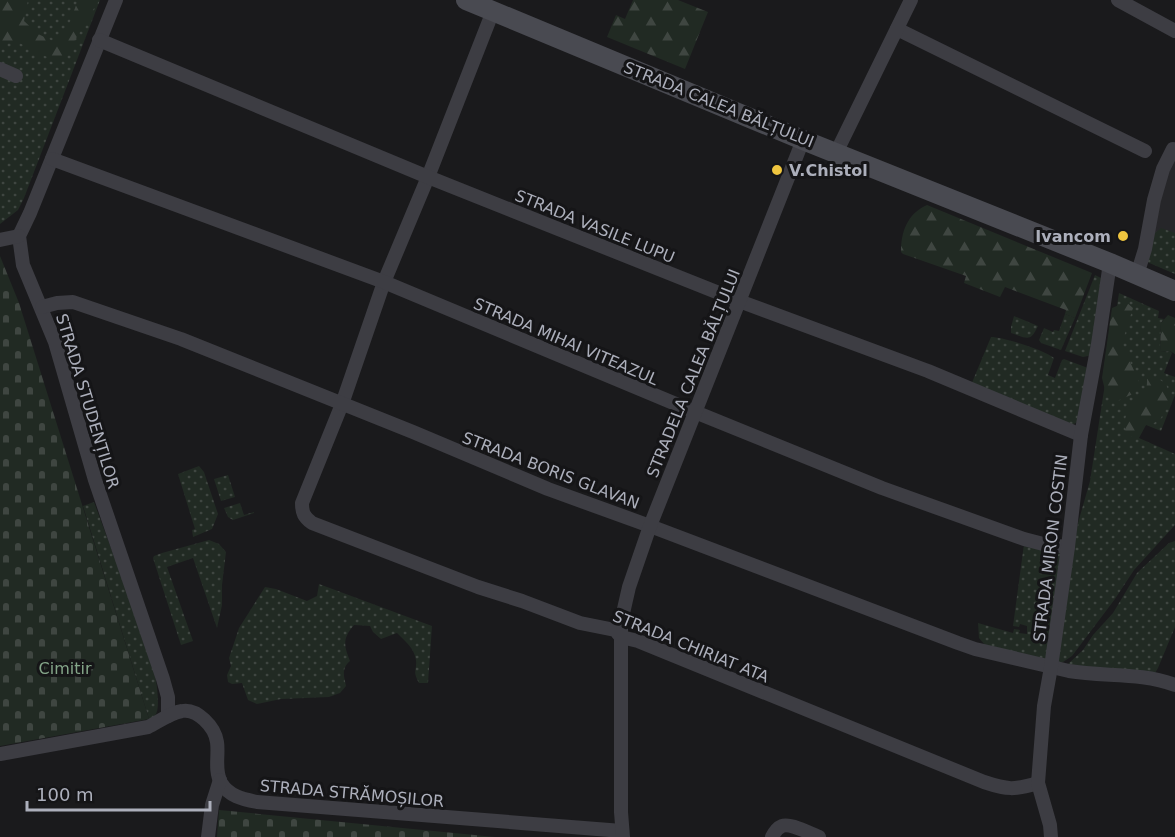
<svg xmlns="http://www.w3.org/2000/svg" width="1175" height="837" font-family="'DejaVu Sans',sans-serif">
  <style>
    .built { fill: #262629 }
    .grass { fill: url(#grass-dots) }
    .forest { fill: url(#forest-firs) }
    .cemetery { fill: url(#cemetery-stones) }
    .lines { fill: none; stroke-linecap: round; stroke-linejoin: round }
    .minor { stroke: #3d3d43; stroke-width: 14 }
    .secondary { stroke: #494a51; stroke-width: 20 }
    .poi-dot { fill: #efc53f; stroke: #151517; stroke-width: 2 }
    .labels { text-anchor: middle; stroke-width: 6; stroke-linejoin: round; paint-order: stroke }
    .street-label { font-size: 16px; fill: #acafbb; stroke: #151517 }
    .poi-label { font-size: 16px; font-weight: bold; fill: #acafbb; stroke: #151517; text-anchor: start }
    .park-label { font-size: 16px; fill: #84a589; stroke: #151517 }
  </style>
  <defs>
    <pattern id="grass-dots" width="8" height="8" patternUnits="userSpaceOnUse" patternTransform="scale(1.5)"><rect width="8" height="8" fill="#212a23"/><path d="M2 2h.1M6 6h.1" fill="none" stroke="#3f4641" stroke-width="1.8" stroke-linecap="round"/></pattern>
    <pattern id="forest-firs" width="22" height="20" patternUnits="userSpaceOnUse" patternTransform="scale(1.5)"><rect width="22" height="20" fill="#212a23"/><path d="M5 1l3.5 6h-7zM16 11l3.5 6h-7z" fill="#3f4641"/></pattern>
    <pattern id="cemetery-stones" width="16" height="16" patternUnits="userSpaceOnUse" patternTransform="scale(1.5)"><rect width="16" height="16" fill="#212a23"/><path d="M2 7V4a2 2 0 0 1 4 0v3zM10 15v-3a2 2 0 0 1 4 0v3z" fill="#3f4641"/></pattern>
  </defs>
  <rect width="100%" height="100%" fill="#1a1a1c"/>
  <path class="built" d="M1175,157V249L1154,240L1158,197Z"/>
  <g class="grass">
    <path d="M0,0H100L24,198L18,210L0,224Z"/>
    <path d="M1161,228L1175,233V274L1147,262L1155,233Z"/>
    <path d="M1095,275L1103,279L1090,354L1088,356L1083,357L1065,351Z"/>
    <path d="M1119,293L1159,311L1158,318L1164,319L1161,323L1160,352L1170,351L1172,353L1164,373L1175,377V395L1161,431L1146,425L1139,438L1175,454V525L1134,570L1115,599L1072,656L1063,662H1056L1064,602L1078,523L1090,481Z"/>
    <path d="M1065,314L1075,318L1061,350L1041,343L1039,340L1044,328L1053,332L1054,330L1059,331Z"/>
    <path d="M1014,316L1038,326C1030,343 1027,338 1011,333V327Z"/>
    <path d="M991,337C1003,337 1045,350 1054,358L1048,375L1055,378L1062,360L1064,359L1088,368L1078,420L1076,423L1071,425L971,385Z"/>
    <path d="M199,466L204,472L218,514L212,529L193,537L192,530L195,529L178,474Z"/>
    <path d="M228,475L235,497L221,501L214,479Z"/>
    <path d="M94,502L154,665C155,676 161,704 156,714C154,718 153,718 149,719L83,506Z"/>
    <path d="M240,503L244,515L254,512V513L233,520L228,517L224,508Z"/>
    <path d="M209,540L219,544L226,552L222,585V605L217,628L193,558L167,567L193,641L181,645L153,558L154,556L162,553Z"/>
    <path d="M1175,541V627L1158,668L1155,673L1086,669L1068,664L1083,650L1093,635L1113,613L1137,573L1169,543Z"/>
    <path d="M1024,544L1062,552L1046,661L985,645L979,638L978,623L1013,633L1014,629L1020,630L1019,633L1027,634V626L1020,624L1019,627L1013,626Z"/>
    <path d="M319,584L432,626L428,683H419C412,670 417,672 416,660C414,648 405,641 397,633L381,639L373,632L370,626L354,625C342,639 344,646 350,661C341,669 344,676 346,686L340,693L329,697L281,699L257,704L248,700L242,683L232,684L228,682L227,675L231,666L229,658L239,628L265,587L276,589L307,601L317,596Z"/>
  </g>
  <g class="forest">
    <path d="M0,0H28L24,21L38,34L53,41L68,27L78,0H99L75,40L60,62L40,54L16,41L0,44Z"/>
    <path d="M633,0H678L708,12L685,69L607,37L616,15L625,19Z"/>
    <path d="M927,205L1092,273L1075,318L1065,314L1066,310L1005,287L1000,297L964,283L966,276L903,254L901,252C901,232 907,214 927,205Z"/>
    <path d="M1126,302L1133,308L1122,343L1139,382L1133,394L1115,402L1106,394L1102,378L1112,308Z"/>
    <path d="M1168,315L1175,318V354L1170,351L1160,352L1161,323Z"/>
    <path d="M1156,377L1166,384L1171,398L1161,418L1154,423L1146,425L1137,435L1127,438C1123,423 1124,412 1136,401C1140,398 1144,394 1146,389C1147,386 1147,383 1147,379Z"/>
  </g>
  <g class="cemetery">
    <path d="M0,256L19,303L149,719L0,746Z"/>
    <path d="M219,810L495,837H217Z"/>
  </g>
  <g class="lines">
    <g class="minor">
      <path d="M116,0L30,213L19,236L23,265L55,342L95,480L163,679L168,697V716"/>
      <path d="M1118,0L1175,31"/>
      <path d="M493,11L428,177L384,282L342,404L302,503C302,513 304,517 312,523L478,587L522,601L580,623L615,630L621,637L638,641L984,782C1008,790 1014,790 1038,783"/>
      <path d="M897,29L1145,151"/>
      <path d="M99,40L428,177L739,301L928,371L1081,435"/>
      <path d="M0,69L16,76"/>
      <path d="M836,153L911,0"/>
      <path d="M52,159L384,282L695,412L882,488L1024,539L1047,545L1068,547"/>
      <path d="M0,240L19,236"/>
      <path d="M1137,275L1145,249L1154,200L1163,169L1173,149"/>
      <path d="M42,307L57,303L73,302L181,339L413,432L548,489L650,526L958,643L975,649L1069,671C1104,677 1141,672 1175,685"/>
      <path d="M0,754L148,727C158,722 170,713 182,711C197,708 215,727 217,742C219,755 214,770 221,783C229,796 242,799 257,802L622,831"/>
      <path d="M208,837L212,805L220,780"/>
      <path d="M623,837L621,812V622L629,587L650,526L803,140"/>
      <path d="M772,837C774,833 777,828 782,826C790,823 810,833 819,837"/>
      <path d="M1051,837L1050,825L1038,783L1044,706L1051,667L1068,547L1081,435L1098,344L1110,263"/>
    </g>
    <path class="secondary" d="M466,0L803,140L1110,263L1175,291"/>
  </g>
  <g class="poi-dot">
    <circle cx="777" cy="170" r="6"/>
    <circle cx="1123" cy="236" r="6"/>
  </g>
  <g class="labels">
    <g class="street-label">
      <text transform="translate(719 104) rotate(22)" y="6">STRADA CALEA BĂLȚULUI</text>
      <text transform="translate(595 226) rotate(22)" y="6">STRADA VASILE LUPU</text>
      <text transform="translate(566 341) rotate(23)" y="6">STRADA MIHAI VITEAZUL</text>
      <text transform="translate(693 373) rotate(-68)" y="6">STRADELA CALEA BĂLȚULUI</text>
      <text transform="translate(88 401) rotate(73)" y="6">STRADA STUDENȚILOR</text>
      <text transform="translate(551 470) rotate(21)" y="6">STRADA BORIS GLAVAN</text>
      <text transform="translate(1050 548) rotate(-83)" y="6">STRADA MIRON COSTIN</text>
      <text transform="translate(691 646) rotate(22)" y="6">STRADA CHIRIAT ATA</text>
      <text transform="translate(352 793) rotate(5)" y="6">STRADA STRĂMOȘILOR</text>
    </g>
    <g class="poi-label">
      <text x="789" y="176">V.Chistol</text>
      <text x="1111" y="242" text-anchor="end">Ivancom</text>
    </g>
    <g class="park-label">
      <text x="65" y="674">Cimitir</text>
    </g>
  </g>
  <path d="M27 801v9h183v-9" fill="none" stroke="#acafbb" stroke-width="3"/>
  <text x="36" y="801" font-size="18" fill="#acafbb" stroke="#151517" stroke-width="4.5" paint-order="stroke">100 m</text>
</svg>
